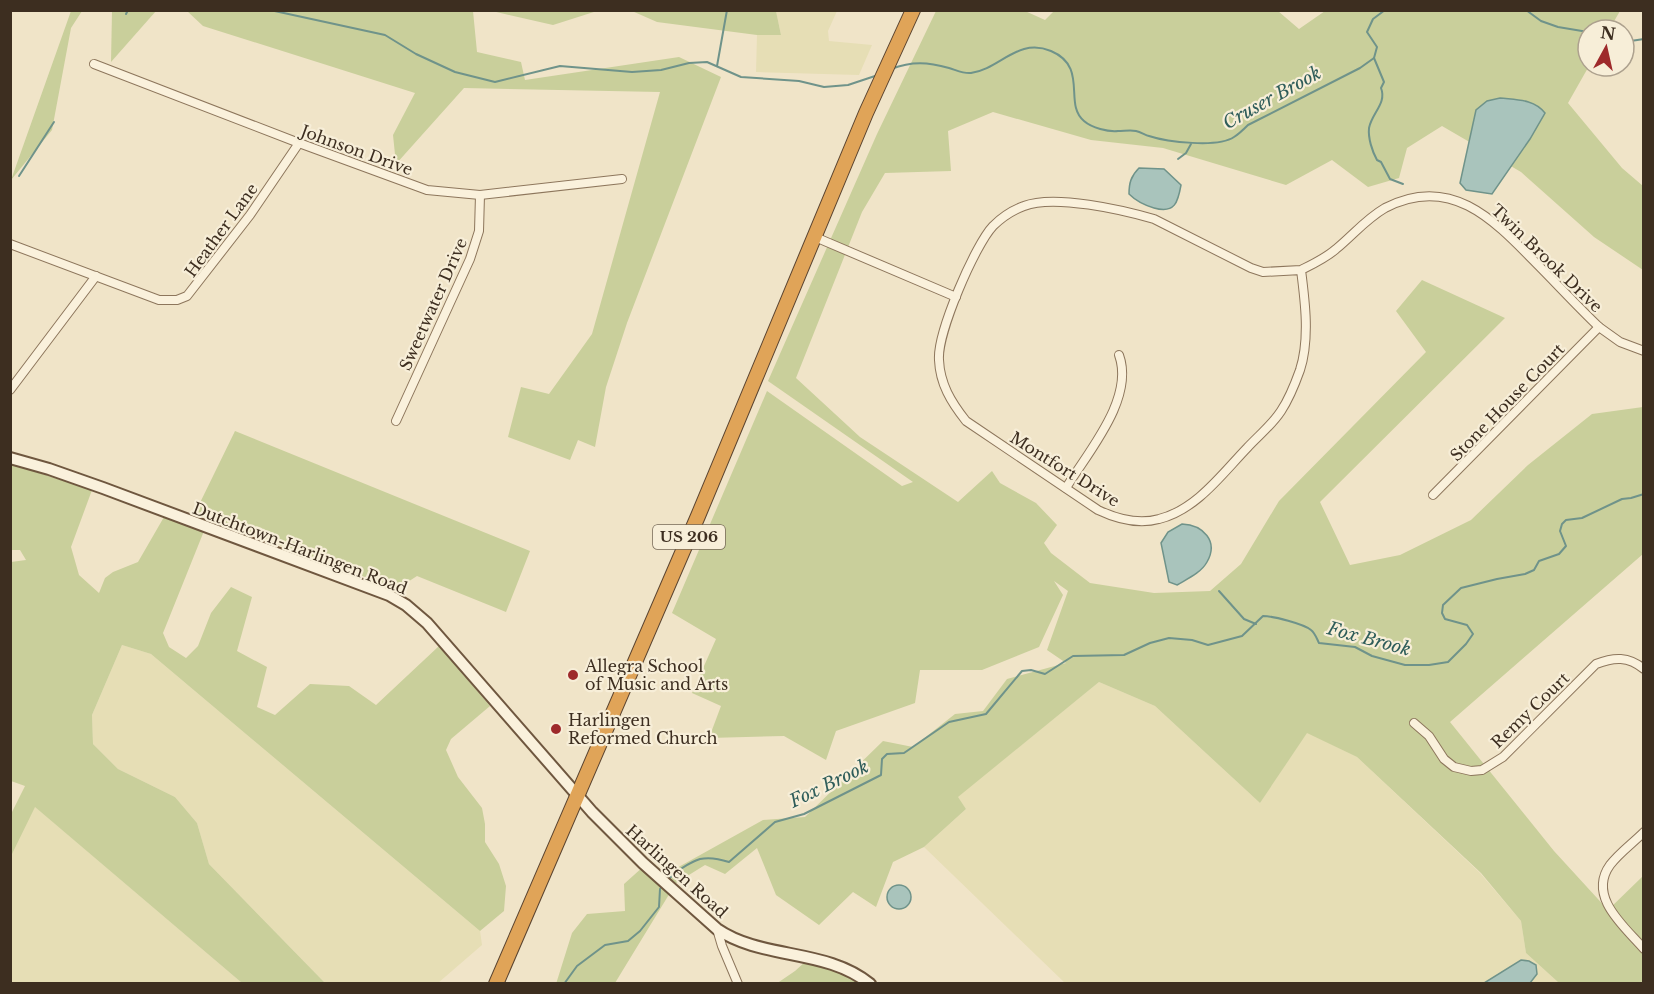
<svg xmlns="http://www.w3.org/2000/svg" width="1654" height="994" font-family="'Libre Baskerville',serif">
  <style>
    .farmland { fill: #e6deb5 }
    .green { fill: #c9cf9b }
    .water { fill: #a9c4bc; stroke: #6f938a; stroke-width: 1.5 }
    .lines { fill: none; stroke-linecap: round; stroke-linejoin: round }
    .stream { stroke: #6f938a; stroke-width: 2 }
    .street-casing { stroke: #8d765c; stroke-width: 10 }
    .secondary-casing { stroke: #6f573f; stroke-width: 14 }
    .highway-casing { stroke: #5b4430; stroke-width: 16 }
    .street { stroke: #faf1dc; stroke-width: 8 }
    .secondary { stroke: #faf1dc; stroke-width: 10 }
    .highway { stroke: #e0a458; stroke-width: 14 }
    .poi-dot { fill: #9e2a2b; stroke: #f7eed8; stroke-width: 2 }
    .labels { text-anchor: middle; stroke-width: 4.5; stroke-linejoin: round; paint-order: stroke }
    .shield { fill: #f7eed8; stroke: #756857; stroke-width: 1.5 }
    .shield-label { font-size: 15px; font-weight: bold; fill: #3d2e20 }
    .street-label { font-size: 16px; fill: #3d2e20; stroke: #f7eed8 }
    .poi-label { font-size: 16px; fill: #3d2e20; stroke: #f7eed8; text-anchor: start }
    .water-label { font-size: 18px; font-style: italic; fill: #2f5d5a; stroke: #f7eed8 }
  </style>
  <rect width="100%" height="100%" fill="#f0e4c8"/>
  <g class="farmland">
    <path d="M776,11H837L828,31L829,41L872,45L859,75L756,72L757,35H781Z"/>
    <path d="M122,645L151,654L480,931L482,945L438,983H325L209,864L197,823L175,797L118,769L93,744L92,715Z"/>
    <path d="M1099,682L1155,706L1260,803L1307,732L1357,757L1480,873L1521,921L1526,953L1559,983H1065L924,847L966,809L957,797Z"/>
    <path d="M34,806L242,983H11L10,856Z"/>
  </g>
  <g class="green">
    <path d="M1055,10L1278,11L1299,29L1325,11H1620L1609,30H1588L1589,66L1568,103L1622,168L1643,186V270L1594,237L1521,172L1442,126L1407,148L1399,178L1368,187L1332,160L1286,185L1163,148L1091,140L993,112L948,131L951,171L885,173L862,212L796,378L860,437L958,502L992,471L1000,483L1036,503L1057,525L1044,543L1051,553L1090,583L1154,593L1210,591L1241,564L1279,501L1426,352L1396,311L1422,280L1505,318L1320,502L1350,565L1400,555L1471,520L1528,465L1592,414L1643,407V554L1450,722L1554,851L1608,910L1643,876V983H1559L1526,953L1521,921L1481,873L1357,757L1307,733L1260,803L1155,706L1099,682L958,797L966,809L924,847L893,862L876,907L853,892L819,925L776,895L757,848L725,874L705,865L676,883L615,983L556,984L572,933L587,914L625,911L624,884L644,866L666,874L763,820L805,817L883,741L913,747L955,714L983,711L1007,679L1066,663L1047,650L1068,591L1054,581L1063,595L1039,647L982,670H920L915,703L836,731L826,760L784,736L709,738L721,706L692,693L716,639L672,613L767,391L902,486L913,482L768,381L877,134L936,11H1025L1045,20Z"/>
    <path d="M71,11H82L71,28L52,130L11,180Z"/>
    <path d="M112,11H156L111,62Z"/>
    <path d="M187,11H473L477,52L521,62L525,80L679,57L721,77L627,323L606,387L595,447L578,440L570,460L508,437L521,387L549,394L592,334L660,92L464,88L396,164L393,135L415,93L203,26Z"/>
    <path d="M492,11H597L553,25Z"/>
    <path d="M632,11H776L781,35H757L657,22Z"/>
    <path d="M235,431L530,551L506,612L417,576L397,589L195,513Z"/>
    <path d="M11,464L92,490L71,547L79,575L99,593L105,578L113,572L138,562L164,517L204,531L163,633L169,647L186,658L198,646L211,613L231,587L252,597L237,651L267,667L257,707L275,715L310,684L349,686L376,705L439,646L490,706L451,739L446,750L458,777L482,808L485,824V842L499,864L506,886L504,911L480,931L151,654L122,645L92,715L93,744L118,769L175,797L197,823L209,864L325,983H242L35,807L11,856V814L25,786L11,781V562L26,560L20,550H11Z"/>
    <path d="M805,962L838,969L862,984H776L795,971Z"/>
  </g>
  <g class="water">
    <path d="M1500,98C1517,100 1534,99 1545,113L1530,139L1492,194L1466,190L1460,183L1476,110L1487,101Z"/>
    <path d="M1139,168L1164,169L1181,185C1178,202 1175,214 1154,208C1144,205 1137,202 1129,194C1129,183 1131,176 1139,168Z"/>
    <path d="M1182,524C1203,525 1219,541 1207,562C1201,573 1187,579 1177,585L1169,582L1161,543L1168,532Z"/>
    <circle cx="899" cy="897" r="12"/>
    <path d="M1521,960L1529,961L1536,965L1537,974L1530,983H1484Z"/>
  </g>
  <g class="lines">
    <g class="stream">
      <path d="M270,10L385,35L416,54L455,72L495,82L560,66L632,72L661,70L689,63L707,62L741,77L799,81L824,87L848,85L878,75"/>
      <path d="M1526,10L1541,21L1558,27L1588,32"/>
      <path d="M126,14L128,10"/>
      <path d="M1624,42L1644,39"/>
      <path d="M1374,58L1384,82L1381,88C1387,103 1372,113 1369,128C1368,138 1372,151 1377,160L1381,162L1390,179L1403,184"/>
      <path d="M717,66L727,10"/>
      <path d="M891,69C912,61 928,62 949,68C956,70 964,74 971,73C1000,69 1018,37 1051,51C1089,67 1063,104 1084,121C1092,128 1108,132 1118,131C1124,131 1131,130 1136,131C1141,132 1145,135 1149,136C1167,142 1218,148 1234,137C1239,134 1244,129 1248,125L1360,68L1374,58L1377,47L1367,32L1373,19L1385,10"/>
      <path d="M1178,159L1186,153L1191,144"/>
      <path d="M19,176L54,122"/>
      <path d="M1219,591L1244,619L1256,624"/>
      <path d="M667,881C673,873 690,862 700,859C709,857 720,859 729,862L775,822L804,814L881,775L882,759L887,754L904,753L949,722L986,714L1022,671L1031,670L1045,674L1073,656L1124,655L1150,643L1169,638L1192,640L1208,645L1242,636L1263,616C1273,616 1304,624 1311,630C1315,633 1317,639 1319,643L1355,647L1372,656L1405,665H1429L1448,662L1466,644L1473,634L1467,625L1445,619L1442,613L1443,605L1461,588L1497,579L1525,574L1534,570L1539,561L1559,554L1566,546L1560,531L1562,524L1566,520L1582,518L1622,499L1631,498L1644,494"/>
      <path d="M564,984L577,966L605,945L628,941L640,931L659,907L660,889L663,885"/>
    </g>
    <g class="street-casing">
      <g id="street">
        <path d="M94,64L299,143L427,190L480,195L622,179"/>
        <path d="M815,237L956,297"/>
        <path d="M10,244L159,300H177L187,296L250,215L299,143"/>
        <path d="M1301,270L1263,272L1251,268L1154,219C1123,210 1054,194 1024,206C1013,210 1001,218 993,226C975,245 937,333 939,360C940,384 951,402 966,421L1098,510C1117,519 1138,525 1159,519C1196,510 1222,474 1247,448C1258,436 1272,425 1281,411C1289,399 1295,384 1300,370C1310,339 1305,301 1301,270C1313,264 1326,258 1336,249C1353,235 1366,219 1385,208C1450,174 1493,219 1535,262C1556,283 1577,306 1599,327L1620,342L1644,351"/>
        <path d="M10,390L96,276"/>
        <path d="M396,421L470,259L479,231L480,195"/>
        <path d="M1066,488C1087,453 1135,399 1119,355"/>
        <path d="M1433,495L1599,327"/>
        <path d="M1414,723L1429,736L1444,759L1454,767L1471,771L1482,770L1503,757L1596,664C1614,657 1628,656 1644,669"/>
        <path d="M1644,832C1633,843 1619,853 1610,865C1587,897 1625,927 1644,949"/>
        <path d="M717,929L722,946L738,984"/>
      </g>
    </g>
    <g class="secondary-casing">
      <path id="secondary" d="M10,458L49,469L103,488L389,595L406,605L427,623L592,812L643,863L717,929C762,960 826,948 870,984"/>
    </g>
    <g class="highway-casing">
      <path id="highway" d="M496,984L698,516L866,113L913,10"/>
    </g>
    <use href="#street" class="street"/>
    <use href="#secondary" class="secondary"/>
    <use href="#highway" class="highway"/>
  </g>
  <g class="poi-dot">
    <circle cx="573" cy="675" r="6"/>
    <circle cx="556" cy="729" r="6"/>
  </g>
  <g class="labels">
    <rect class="shield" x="653" y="525" width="72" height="24" rx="4.5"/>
    <g class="shield-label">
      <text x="689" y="542">US 206</text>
    </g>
    <g class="street-label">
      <text transform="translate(357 150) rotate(20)" y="6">Johnson Drive</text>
      <text transform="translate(221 230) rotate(-54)" y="6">Heather Lane</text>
      <text transform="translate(1547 258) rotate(44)" y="6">Twin Brook Drive</text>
      <text transform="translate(433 304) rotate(-66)" y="6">Sweetwater Drive</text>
      <text transform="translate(1507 402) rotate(-46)" y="6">Stone House Court</text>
      <text transform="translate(1065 469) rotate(32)" y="6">Montfort Drive</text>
      <text transform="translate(300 548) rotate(21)" y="6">Dutchtown-Harlingen Road</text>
      <text transform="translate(1530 710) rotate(-44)" y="6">Remy Court</text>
      <text transform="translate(677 871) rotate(42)" y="6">Harlingen Road</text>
    </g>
    <g class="poi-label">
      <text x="585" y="672">Allegra School<tspan x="585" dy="18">of Music and Arts</tspan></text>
      <text x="568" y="726">Harlingen<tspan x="568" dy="18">Reformed Church</tspan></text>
    </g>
    <g class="water-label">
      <text transform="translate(1272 98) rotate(-29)" y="6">Cruser Brook</text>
      <text transform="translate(1369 639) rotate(15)" y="6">Fox Brook</text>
      <text transform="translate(829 784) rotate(-26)" y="6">Fox Brook</text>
    </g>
  </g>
  <rect width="1654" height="994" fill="none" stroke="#3d2e20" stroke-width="24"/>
  <g transform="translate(1606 48) rotate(8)"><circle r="28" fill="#f7eed8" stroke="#ada18e" stroke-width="1.5"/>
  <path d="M0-4.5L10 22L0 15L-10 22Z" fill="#9e2a2b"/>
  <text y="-9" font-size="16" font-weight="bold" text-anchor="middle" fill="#3d2e20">N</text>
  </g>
</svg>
